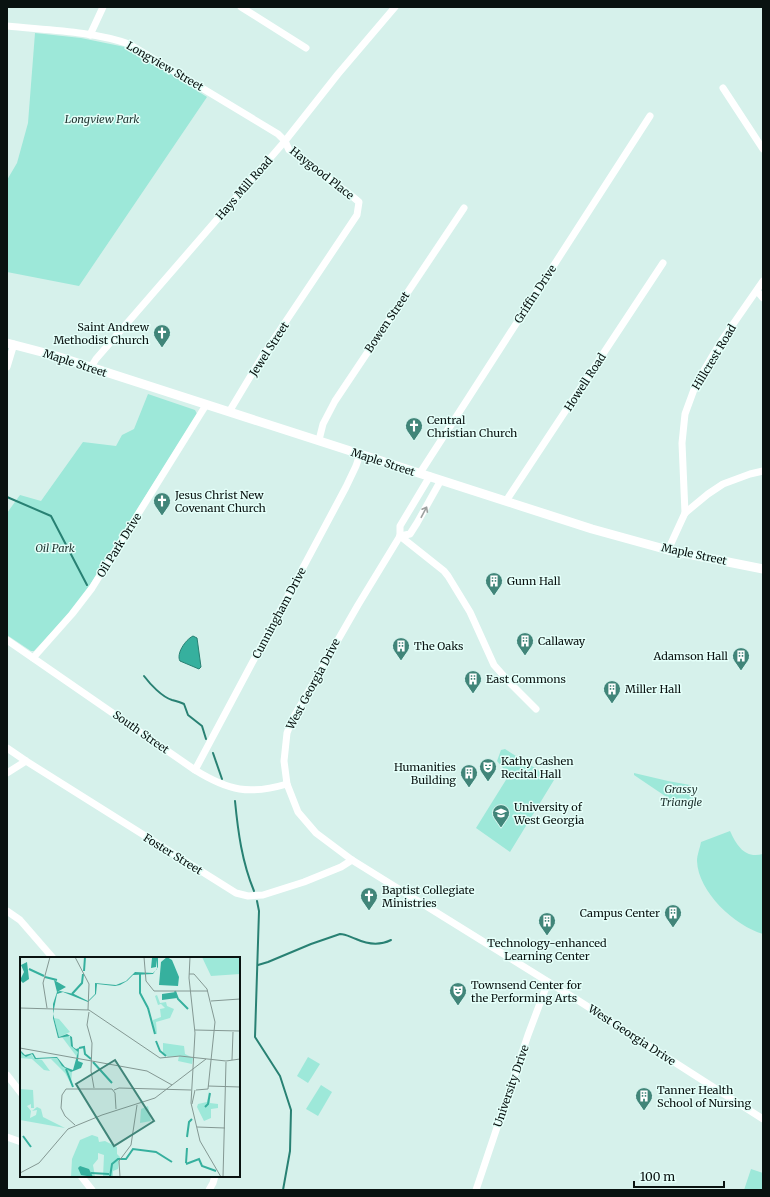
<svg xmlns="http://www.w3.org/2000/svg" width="770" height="1197" font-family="Merriweather,serif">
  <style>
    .green { fill: #9de8d9 }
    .water { fill: #36b09e; stroke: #288173 }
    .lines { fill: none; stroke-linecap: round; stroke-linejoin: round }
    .stream { stroke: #288173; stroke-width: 2 }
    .minor { stroke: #fff; stroke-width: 7 }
    .major { stroke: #fff; stroke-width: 9 }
    .oneway { stroke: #9da09f }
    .labels { text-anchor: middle; stroke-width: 3; stroke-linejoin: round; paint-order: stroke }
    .street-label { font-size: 11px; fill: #091210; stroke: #e4fff9 }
    .park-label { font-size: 11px; font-style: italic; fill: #1d312d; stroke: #e4fff9 }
    .poi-label { font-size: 11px; fill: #091210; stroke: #e4fff9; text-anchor: start }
    .inset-river { fill: none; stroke: #36b09e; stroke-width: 2 }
    .inset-road { fill: none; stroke: #849893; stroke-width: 1 }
    .view { fill: #418579; fill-opacity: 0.15; stroke: #418579; stroke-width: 2 }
    .inset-edge { fill: none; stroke: #091210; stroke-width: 2 }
  </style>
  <rect width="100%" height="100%" fill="#d6f1eb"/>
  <g class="green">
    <path d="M35,33L81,38L125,47L147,59L207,97L79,286L7,272V180L17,163L28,123Z"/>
    <path d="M148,394L195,410L197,414L86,591L71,611L34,651H31L7,635V513L20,495L41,501L83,442L116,446L122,435L134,429Z"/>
    <path d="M505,749L554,780L510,852L476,828L509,775L497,761L501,750Z"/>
    <path d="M634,773L668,781L690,785L694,788L695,801L680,808L677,807L671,800L634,775Z"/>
    <path d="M730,831C737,846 745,859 763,854V934C735,926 698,892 697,861C697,855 700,848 701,842Z"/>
    <path d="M308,1057L320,1064L308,1083L297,1076Z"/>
    <path d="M321,1085L332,1092L318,1116L306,1109Z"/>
    <path d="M751,1169L763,1173V1190H744Z"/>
  </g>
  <path class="water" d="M193,636L197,638L201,667L199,669L180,661C176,654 185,640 193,636Z"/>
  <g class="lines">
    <g class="stream">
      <path d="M7,497L51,516L87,585"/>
      <path d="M144,676C150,684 162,697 172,700C176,701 180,702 184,704L188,715L202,726L206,739"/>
      <path d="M213,753L222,779"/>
      <path d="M235,801C238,832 242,862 254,891"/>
      <path d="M257,901L259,911L255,1037L280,1076L291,1110L290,1151L283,1190"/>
      <path d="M258,965L268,962L311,944L340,934C346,934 350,937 356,939C367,944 379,946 391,940"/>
    </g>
    <g class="minor">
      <path d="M241,7L306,48"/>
      <path d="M7,26C45,30 93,31 129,44L278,134L285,141L289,150L347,192L359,202L357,215L262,357L229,412"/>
      <path d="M90,35L103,7"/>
      <path d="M723,88L763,149"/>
      <path d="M757,291L763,298"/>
      <path d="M7,367L14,344"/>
      <path d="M91,367L96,359L285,141L338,74L395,7"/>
      <path d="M319,440L323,424L335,401L464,208"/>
      <path d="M420,473L650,116"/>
      <path d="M430,476L400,526V536L358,605L292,720L287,733L284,761L287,784L298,812L316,833L352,860L579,1001L763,1119"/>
      <path d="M506,501L663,263"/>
      <path d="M685,513L682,443L685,414L696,384L720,343L763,281"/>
      <path d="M400,536L444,571L448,576L470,612L494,665L511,684L536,709"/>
      <path d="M400,536L410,534L417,523L441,480"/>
      <path d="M668,550L685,513L708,494L723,484L750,474L763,471"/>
      <path d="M7,640L195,770C229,791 249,795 287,784"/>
      <path d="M33,658L72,614L92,588L206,405"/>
      <path d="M7,748L26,761L236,893L248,896L263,895L304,882L341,867L352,860"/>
      <path d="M195,770L346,487L356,466L360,454"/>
      <path d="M7,773L26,761"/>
      <path d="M7,911L20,920L53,958"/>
      <path d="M7,1075L21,1093"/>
      <path d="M7,1137L21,1142"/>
      <path d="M81,1176L92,1190"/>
      <path d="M209,1190L213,1183L215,1176"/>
      <path d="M476,1190L528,1035L548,982"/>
    </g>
    <path class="major" d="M7,343L53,355L592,529L668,550L763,569"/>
  </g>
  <defs><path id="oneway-shaft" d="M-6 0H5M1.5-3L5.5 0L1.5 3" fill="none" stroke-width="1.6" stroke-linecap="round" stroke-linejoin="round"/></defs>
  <use class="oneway" href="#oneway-shaft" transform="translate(424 512) rotate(-62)"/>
  <defs>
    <g id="church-pin" transform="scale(0.9)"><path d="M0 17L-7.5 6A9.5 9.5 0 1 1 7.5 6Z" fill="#418579" stroke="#e4fff9"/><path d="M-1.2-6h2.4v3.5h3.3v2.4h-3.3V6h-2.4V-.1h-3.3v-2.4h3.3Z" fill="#fff"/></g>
    <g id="building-pin" transform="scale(0.9)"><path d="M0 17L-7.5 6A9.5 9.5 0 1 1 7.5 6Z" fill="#418579" stroke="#e4fff9"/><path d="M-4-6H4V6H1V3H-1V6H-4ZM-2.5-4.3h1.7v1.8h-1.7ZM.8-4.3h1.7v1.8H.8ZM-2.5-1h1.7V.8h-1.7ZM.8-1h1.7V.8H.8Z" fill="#fff"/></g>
    <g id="theatre-pin" transform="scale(0.9)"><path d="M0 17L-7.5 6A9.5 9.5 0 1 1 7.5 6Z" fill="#418579" stroke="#e4fff9"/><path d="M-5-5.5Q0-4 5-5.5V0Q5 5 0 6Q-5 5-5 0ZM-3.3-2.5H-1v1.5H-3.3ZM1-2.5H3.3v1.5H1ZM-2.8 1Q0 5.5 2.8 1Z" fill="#fff"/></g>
    <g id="university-pin" transform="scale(0.9)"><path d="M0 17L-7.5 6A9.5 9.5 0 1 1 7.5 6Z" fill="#418579" stroke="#e4fff9"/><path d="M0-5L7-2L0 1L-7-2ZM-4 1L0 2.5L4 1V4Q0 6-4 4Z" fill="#fff"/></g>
  </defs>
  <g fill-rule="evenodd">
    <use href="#church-pin" x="162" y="333"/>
    <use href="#church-pin" x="414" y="426"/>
    <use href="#church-pin" x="162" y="501"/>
    <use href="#building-pin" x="494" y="581"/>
    <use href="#building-pin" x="525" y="641"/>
    <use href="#building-pin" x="401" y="646"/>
    <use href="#building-pin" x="741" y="656"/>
    <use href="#building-pin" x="473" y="679"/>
    <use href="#building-pin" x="612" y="689"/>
    <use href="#theatre-pin" x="488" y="767"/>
    <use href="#building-pin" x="469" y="773"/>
    <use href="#university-pin" x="501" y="813"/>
    <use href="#church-pin" x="369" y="896"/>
    <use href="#building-pin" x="673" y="913"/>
    <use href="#building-pin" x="547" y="921"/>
    <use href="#theatre-pin" x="458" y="991"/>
    <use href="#building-pin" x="644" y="1096"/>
  </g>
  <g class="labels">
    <g class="street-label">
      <text transform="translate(165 66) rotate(30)" y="4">Longview Street</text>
      <text transform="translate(322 173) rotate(38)" y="4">Haygood Place</text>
      <text transform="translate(244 188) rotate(-49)" y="4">Hays Mill Road</text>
      <text transform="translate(535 294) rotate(-57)" y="4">Griffin Drive</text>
      <text transform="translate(387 322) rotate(-56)" y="4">Bowen Street</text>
      <text transform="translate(269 349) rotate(-57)" y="4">Jewel Street</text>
      <text transform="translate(714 357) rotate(-59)" y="4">Hillcrest Road</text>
      <text transform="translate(75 363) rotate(18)" y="4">Maple Street</text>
      <text transform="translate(585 382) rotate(-57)" y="4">Howell Road</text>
      <text transform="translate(383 462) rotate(18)" y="4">Maple Street</text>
      <text transform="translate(119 545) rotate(-58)" y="4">Oil Park Drive</text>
      <text transform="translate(694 554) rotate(12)" y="4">Maple Street</text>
      <text transform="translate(279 613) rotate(-62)" y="4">Cunningham Drive</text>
      <text transform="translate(313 684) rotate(-62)" y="4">West Georgia Drive</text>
      <text transform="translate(141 732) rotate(35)" y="4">South Street</text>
      <text transform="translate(173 854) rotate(32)" y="4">Foster Street</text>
      <text transform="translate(632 1035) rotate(33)" y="4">West Georgia Drive</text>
      <text transform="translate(511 1086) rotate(-71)" y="4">University Drive</text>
    </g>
    <g class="park-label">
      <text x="102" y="123">Longview Park</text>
      <text x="55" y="552">Oil Park</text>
      <text x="681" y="793">Grassy<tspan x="681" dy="13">Triangle</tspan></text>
    </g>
    <g class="poi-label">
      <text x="149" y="331" text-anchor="end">Saint Andrew<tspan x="149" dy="13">Methodist Church</tspan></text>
      <text x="427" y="424">Central<tspan x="427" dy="13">Christian Church</tspan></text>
      <text x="175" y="499">Jesus Christ New<tspan x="175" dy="13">Covenant Church</tspan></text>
      <text x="507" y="585">Gunn Hall</text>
      <text x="538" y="645">Callaway</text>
      <text x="414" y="650">The Oaks</text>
      <text x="728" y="660" text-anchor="end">Adamson Hall</text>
      <text x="486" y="683">East Commons</text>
      <text x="625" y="693">Miller Hall</text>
      <text x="501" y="765">Kathy Cashen<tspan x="501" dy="13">Recital Hall</tspan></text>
      <text x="456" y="771" text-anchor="end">Humanities<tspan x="456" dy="13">Building</tspan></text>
      <text x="514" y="811">University of<tspan x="514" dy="13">West Georgia</tspan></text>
      <text x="382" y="894">Baptist Collegiate<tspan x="382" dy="13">Ministries</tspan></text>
      <text x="660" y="917" text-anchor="end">Campus Center</text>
      <text x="547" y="947" text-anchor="middle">Technology-enhanced<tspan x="547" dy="13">Learning Center</tspan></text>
      <text x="471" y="989">Townsend Center for<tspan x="471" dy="13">the Performing Arts</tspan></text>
      <text x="657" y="1094">Tanner Health<tspan x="657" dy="13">School of Nursing</tspan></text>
    </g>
  </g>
  <g transform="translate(20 957)">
    <rect width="220" height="220" fill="#d6f1eb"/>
    <path d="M182,0H220V17L191,19ZM137,38L140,46L146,45L147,49L154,52L150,61L136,65L137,77H134L133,63L141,60L140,52L145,51L141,47L138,48L135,39ZM34,61L39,62L50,75L39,80ZM46,78L50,80L51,88L58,95L57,100L42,80ZM143,86L164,89L165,97L173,101L172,107L158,104L159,99L148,100L143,96ZM0,94L6,100L11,97L14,101L22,103L30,114L24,113L12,102L0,101ZM37,101L43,110L52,115L51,127L45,116L31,102ZM0,132L13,133L14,151H11V147L7,149L11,154L10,161L16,158L17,153L12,154L17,150L21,152L23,160L45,171L0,163ZM189,134L190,146L198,147V151L191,152V161L184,164L177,150L178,147L187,145ZM128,149L131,164L120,166L121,152ZM72,178L78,180L79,185L85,184L97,190V197L100,200L98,212L93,214V220H83L84,198L78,196V202L73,208L75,220H51L52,202L60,183Z" fill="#9de8d9"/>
    <path d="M138,0V10L133,17L113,18L107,24L100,28L95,29L77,27L76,37L68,45L43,35L37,37L33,57L39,80L47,77L52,80L53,90L56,92L59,91L58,104L63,106L61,111L51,115L42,109L37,101L15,102L12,97L6,100L2,97L0,93L5,98L13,96L16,101L37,100L45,110L53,113L58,95L51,89L50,79L38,81L33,61V47L37,35L34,23L46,30L37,35L40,34L54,37L68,44L75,37V26L96,28L106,24L115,15L133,16L137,12V3L136,10L131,11L132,1ZM147,0L152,3L159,20L158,29L139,28L141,5ZM7,5L9,22L3,26L0,23L4,15L1,8ZM156,35L157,41L142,43V37ZM60,209L69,212L73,220L61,218L58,211Z" fill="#36b09e"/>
    <path class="inset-river" d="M9,12L24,19M64,14L65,0M120,16V36L128,51M25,20L37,23M155,34L158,42L168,52M52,37L62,26L63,17M128,51L135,77M136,84L140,94L146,99M59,91L64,90L65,97L71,102M73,105L92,126M46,112L53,130M185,150L188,147L190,136M3,179L11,190M167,180L169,165L172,162M166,206L167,191M166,207L179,202L182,209L196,214M71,216L89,217M90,220L92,207L98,202H106L113,192L136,195L152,205"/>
    <path class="inset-road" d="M55,0L69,27L68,53M124,0L126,24L134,34H188M170,0L169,21L175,76L171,146L180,184L201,220M169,17H174L187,32L195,65L188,132L176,133M191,44L220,42M0,51L69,53L140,101L160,99L206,104L220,102M27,51L23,26L30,0M69,55L67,68L72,86L71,114L74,131M175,73L220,74M0,91L127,114L152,128M212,103L213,75M188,129L220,130M94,133L99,131L171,133M172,147L175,133M55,168L45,159L41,151L42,138L46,132H92L95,136L96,152M177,170L205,171M0,216L19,206L48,172L82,158L135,141L186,102M100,220L99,204L111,188L117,148M203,220L206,105"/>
    <path class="view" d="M95,103L134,164L94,189L56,127Z"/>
    <rect width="220" height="220" class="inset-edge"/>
  </g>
  <rect width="770" height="1197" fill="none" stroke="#091210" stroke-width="16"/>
  <path d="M634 1181v6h90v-6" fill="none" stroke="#091210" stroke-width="2"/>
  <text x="640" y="1181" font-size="12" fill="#091210" stroke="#e4fff9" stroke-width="3" paint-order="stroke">100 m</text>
</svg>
